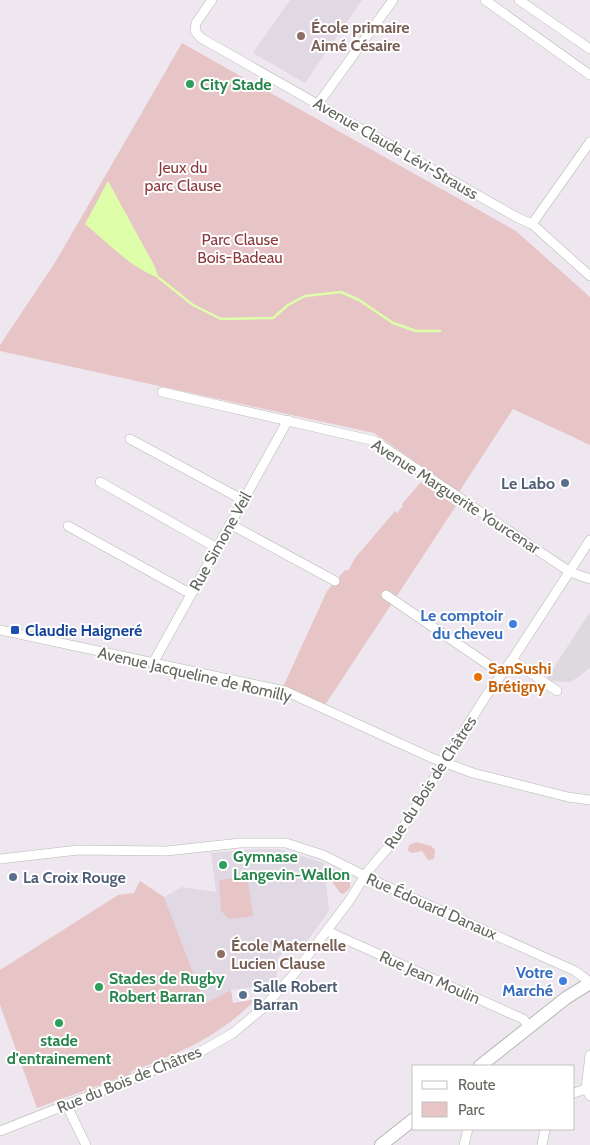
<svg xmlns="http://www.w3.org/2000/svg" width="590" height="1145" font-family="Cabin,sans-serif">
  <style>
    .industrial { fill: #ddd9df }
    .education { fill: #e0d8e3 }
    .green { fill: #e7c5c7 }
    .water { fill: #defeaa }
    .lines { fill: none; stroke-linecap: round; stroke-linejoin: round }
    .stream { stroke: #defeaa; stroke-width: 2.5 }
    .street-casing { stroke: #b5b9b2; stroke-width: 10 }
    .secondary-casing { stroke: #b5b9b2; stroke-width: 14 }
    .street { stroke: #fff; stroke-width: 9 }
    .secondary { stroke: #fff; stroke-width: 12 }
    .education-dot { fill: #8d6e63; stroke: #fff; stroke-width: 2 }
    .leisure-dot { fill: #2e9e5b; stroke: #fff; stroke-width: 2 }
    .service-dot { fill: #5c6f8a; stroke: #fff; stroke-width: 2 }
    .shop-dot { fill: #3f7fe0; stroke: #fff; stroke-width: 2 }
    .transit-dot { fill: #1a4fb4; stroke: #fff; stroke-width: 2 }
    .food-dot { fill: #e8710a; stroke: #fff; stroke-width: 2 }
    .labels { text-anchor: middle; stroke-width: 4; stroke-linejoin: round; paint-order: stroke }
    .education-label { font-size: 16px; font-weight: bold; fill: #785e54; stroke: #fff; text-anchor: start }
    .leisure-label { font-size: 16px; font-weight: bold; fill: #27864d; stroke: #fff; text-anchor: start }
    .street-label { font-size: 16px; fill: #63675f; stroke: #fff }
    .park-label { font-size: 16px; fill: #8c393a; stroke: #fff }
    .service-label { font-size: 16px; font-weight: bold; fill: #4e5e75; stroke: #fff; text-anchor: start }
    .shop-label { font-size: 16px; font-weight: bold; fill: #366cbe; stroke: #fff; text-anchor: end }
    .transit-label { font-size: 16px; font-weight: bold; fill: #164399; stroke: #fff; text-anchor: start }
    .food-label { font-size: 16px; font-weight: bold; fill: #c56008; stroke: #fff; text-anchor: start }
  </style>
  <rect width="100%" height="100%" fill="#eee7f0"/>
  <path class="industrial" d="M590,612V668L571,682L545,681Z"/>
  <g class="education">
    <path d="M290,0H362L305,83L253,53Z"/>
    <path d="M256,849H279L324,863L329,911L306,943L289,946L278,958L276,985L265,995L254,987L231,990L205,1003L164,897L182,887L216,892L211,853Z"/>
  </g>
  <g class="green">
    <path d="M182,43L516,231L590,297V445L513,409L459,492L374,433L0,351V345L56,261Z"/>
    <path d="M421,482L456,506L325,705L283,687L327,591L345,570L348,571L355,558L395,511L397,513L403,506L402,504Z"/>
    <path d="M417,842L431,846L435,850L434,859L428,860L422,851L412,853L408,851L409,845Z"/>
    <path d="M333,869L350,878V888L344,894L340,893L333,883Z"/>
    <path d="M247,876L253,916L229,919L221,911L219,880Z"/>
    <path d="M140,881L164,897L205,1003L231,990L233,1003L256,999C219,1037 180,1053 132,1071L130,1074L37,1108L0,1005V970L118,895L134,893Z"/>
  </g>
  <path class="water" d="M108,181L154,265L159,278C131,268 108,243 85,224Z"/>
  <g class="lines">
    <path class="stream" d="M159,278L193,305L221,319L273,318L288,305L305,296L341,292L359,300L393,323L416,331H440"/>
    <g class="street-casing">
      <g id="street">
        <path d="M212,0L196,23L195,31L201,38L518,218L532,224L590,276"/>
        <path d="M485,0L590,75"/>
        <path d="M519,0L590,49"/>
        <path d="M318,104L393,0"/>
        <path d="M532,224L590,142"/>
        <path d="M162,392L375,441L570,572L590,579"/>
        <path d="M130,439L243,500"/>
        <path d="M100,482L217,548"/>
        <path d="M230,524L335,581"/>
        <path d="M68,526L191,594"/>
        <path d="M386,595L502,674"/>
        <path d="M0,630L285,691L432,758L473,773L568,797L590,800"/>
        <path d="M512,660L557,691"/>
        <path d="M153,663L288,420"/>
        <path d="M0,859L78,850L167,851L240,843H286L323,855L373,880L575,971L590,982"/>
        <path d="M327,931L523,1019L530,1027"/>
        <path d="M590,1055L586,1089L590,1096"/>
        <path d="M574,1093L586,1089"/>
        <path d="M66,1104L86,1145"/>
        <path d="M0,1131L200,1052L233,1033L262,1009L294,974L349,901L368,871L397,837L486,696L512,660L590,540"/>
        <path d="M464,1145L468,1129"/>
        <path d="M542,1145L545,1129"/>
      </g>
    </g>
    <g class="secondary-casing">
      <g id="secondary">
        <path d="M480,1066L566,998L590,983"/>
        <path d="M381,1145L414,1119"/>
      </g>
    </g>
    <use href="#street" class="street"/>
    <use href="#secondary" class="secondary"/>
  </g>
  <g class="education-dot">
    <circle cx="301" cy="36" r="5"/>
    <circle cx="221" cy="954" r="5"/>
  </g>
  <g class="leisure-dot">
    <circle cx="190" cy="84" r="5"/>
    <circle cx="223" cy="865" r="5"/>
    <circle cx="99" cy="987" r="5"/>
    <circle cx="59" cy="1023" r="5"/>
  </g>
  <g class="service-dot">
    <circle cx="565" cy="483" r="5"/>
    <circle cx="13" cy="877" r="5"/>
    <circle cx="243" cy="995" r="5"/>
  </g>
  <g class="shop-dot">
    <circle cx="513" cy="624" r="5"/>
    <circle cx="563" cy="981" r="5"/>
  </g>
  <rect class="transit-dot" x="10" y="625" width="10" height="10" rx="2.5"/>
  <circle class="food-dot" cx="478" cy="677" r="5"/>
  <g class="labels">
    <g class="education-label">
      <text x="311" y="33">École primaire<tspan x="311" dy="18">Aimé Césaire</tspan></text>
      <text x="231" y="951">École Maternelle<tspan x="231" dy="18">Lucien Clause</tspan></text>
    </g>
    <g class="leisure-label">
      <text x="200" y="90">City Stade</text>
      <text x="233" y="862">Gymnase<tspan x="233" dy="18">Langevin-Wallon</tspan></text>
      <text x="109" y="984">Stades de Rugby<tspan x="109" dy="18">Robert Barran</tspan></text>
      <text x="59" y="1046" text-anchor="middle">stade<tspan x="59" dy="18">d'entrainement</tspan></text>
    </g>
    <g class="street-label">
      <text transform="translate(396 148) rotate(30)" y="6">Avenue Claude Lévi-Strauss</text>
      <text transform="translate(456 496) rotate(33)" y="6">Avenue Marguerite Yourcenar</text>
      <text transform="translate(220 541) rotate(-61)" y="6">Rue Simone Veil</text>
      <text transform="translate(195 674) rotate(13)" y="6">Avenue Jacqueline de Romilly</text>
      <text transform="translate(430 782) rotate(-57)" y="6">Rue du Bois de Châtres</text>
      <text transform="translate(432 906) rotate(24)" y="6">Rue Édouard Danaux</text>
      <text transform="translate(430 977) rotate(24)" y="6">Rue Jean Moulin</text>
      <text transform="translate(129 1079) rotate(-22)" y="6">Rue du Bois de Châtres</text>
    </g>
    <g class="park-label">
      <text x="183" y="173">Jeux du<tspan x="183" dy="18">parc Clause</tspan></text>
      <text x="240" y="245">Parc Clause<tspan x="240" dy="18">Bois-Badeau</tspan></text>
    </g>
    <g class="service-label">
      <text x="555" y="489" text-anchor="end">Le Labo</text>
      <text x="23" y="883">La Croix Rouge</text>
      <text x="253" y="992">Salle Robert<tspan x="253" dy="18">Barran</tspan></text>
    </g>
    <g class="shop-label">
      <text x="503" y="621">Le comptoir<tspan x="503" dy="18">du cheveu</tspan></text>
      <text x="553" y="978">Votre<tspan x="553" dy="18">Marché</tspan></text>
    </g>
    <g class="transit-label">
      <text x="25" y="636">Claudie Haigneré</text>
    </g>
    <g class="food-label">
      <text x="488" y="674">SanSushi<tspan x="488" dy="18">Brétigny</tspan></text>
    </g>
  </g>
  <rect x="412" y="1065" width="162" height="65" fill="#ffffff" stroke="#c1c2bf"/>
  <rect x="422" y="1081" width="25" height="8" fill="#ffffff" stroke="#c1c2bf"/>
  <text x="458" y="1090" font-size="15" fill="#63675f">Route</text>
  <rect x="422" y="1102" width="25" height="15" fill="#e7c5c7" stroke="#c1c2bf"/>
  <text x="458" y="1115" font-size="15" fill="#63675f">Parc</text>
</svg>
